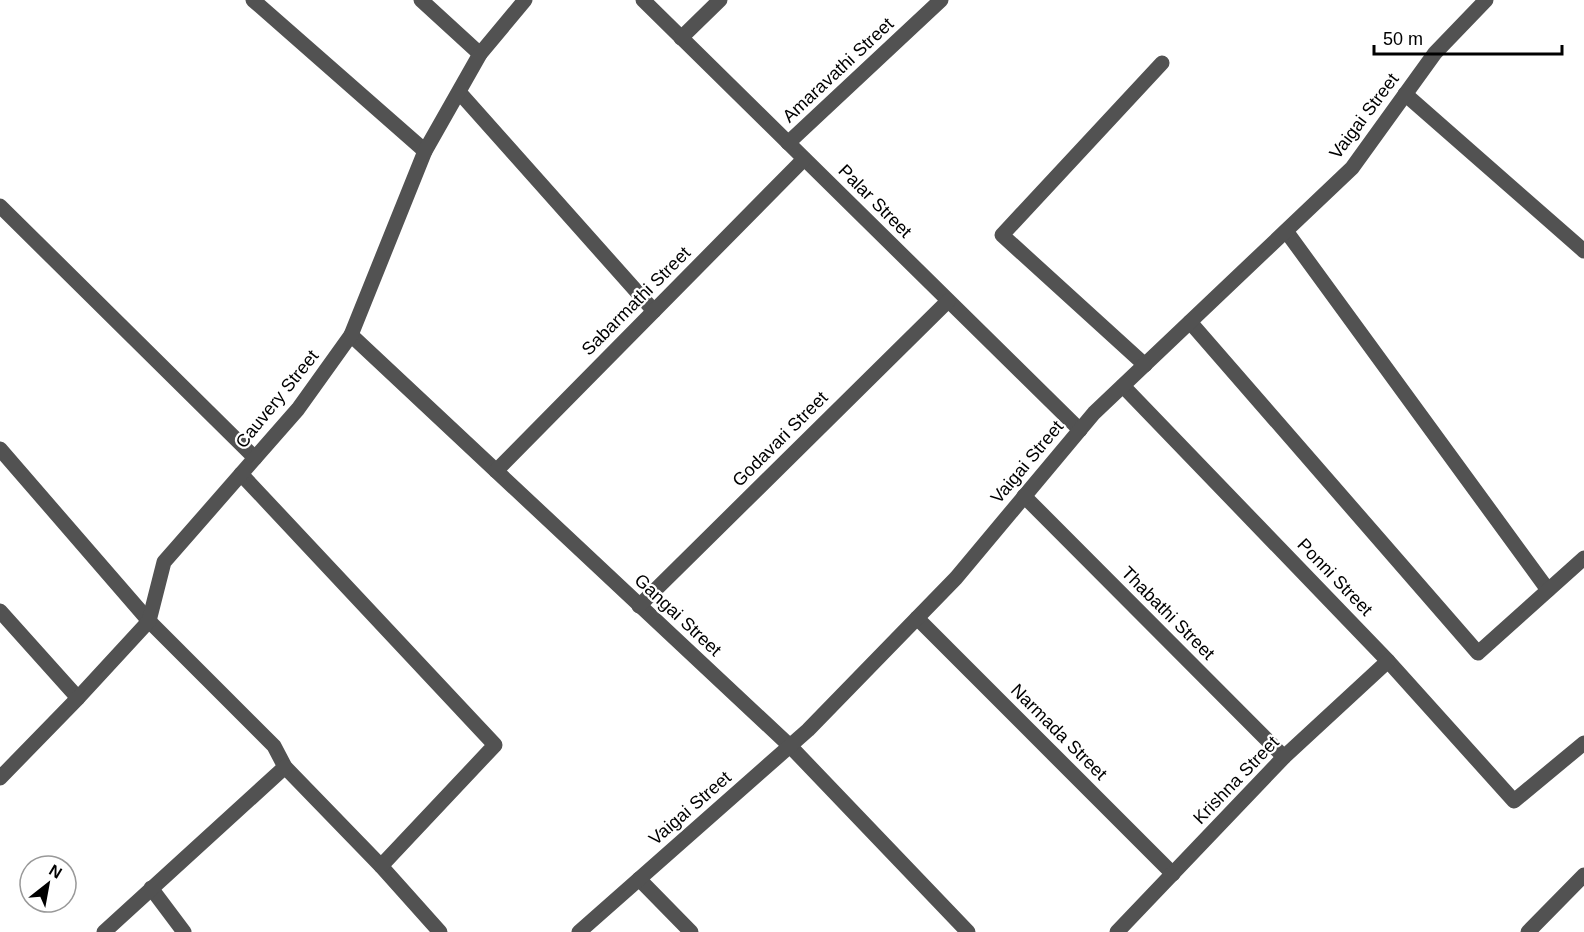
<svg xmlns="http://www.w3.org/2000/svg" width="1584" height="932" font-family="Helvetica,sans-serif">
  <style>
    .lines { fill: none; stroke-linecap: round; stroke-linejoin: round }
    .minor { stroke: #525252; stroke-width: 15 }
    .labels { text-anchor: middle; stroke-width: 4.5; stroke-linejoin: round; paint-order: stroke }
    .street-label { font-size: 18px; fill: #000; stroke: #fff }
  </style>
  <rect width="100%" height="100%" fill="#fff"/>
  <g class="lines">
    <g class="minor">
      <path d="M253,0L425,151"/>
      <path d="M421,0L480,54"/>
      <path d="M643,0L1080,430"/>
      <path d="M681,38L720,0"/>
      <path d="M459,92L654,311"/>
      <path d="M1405,94L1584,251"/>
      <path d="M788,143L941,0"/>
      <path d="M0,206L255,458"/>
      <path d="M1286,231L1548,590"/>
      <path d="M1190,322L1478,653L1584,558"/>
      <path d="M351,335L790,746L968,932"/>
      <path d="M1145,365L1002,235L1162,63"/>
      <path d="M1123,386L1388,661L1514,801L1584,743"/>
      <path d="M0,449L149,621L274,746L285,767L381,866L440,932"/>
      <path d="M496,471L804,159"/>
      <path d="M241,474L495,745L381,866"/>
      <path d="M1024,496L1284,757"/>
      <path d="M639,606L948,301"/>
      <path d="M0,611L78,698"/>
      <path d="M917,618L1173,874"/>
      <path d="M0,778L78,698L149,621L164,562L298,409L351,335L425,151L480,54L525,0"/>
      <path d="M639,879L691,932"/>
      <path d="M151,888L184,932"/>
      <path d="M104,932L285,767"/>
      <path d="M579,932L808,730L956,578L1094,413L1352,168L1435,53L1486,0"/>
      <path d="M1117,932L1284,757L1388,661"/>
      <path d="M1528,932L1584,875"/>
    </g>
  </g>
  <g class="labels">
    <g class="street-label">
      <text transform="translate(838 70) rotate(-43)" y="6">Amaravathi Street</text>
      <text transform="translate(1364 116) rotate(-53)" y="6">Vaigai Street</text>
      <text transform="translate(875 201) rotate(45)" y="6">Palar Street</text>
      <text transform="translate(636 301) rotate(-45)" y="6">Sabarmathi Street</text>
      <text transform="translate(277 399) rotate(-51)" y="6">Cauvery Street</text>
      <text transform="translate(780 439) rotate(-45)" y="6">Godavari Street</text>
      <text transform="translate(1027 462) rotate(-50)" y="6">Vaigai Street</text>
      <text transform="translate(1335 577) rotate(46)" y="6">Ponni Street</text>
      <text transform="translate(1168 613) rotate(45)" y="6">Thabathi Street</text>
      <text transform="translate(678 615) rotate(43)" y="6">Gangai Street</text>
      <text transform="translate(1059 732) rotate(45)" y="6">Narmada Street</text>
      <text transform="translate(1236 780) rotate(-46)" y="6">Krishna Street</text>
      <text transform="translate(690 808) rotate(-41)" y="6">Vaigai Street</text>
    </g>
  </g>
  <g transform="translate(48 884) rotate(31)"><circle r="28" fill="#ffffff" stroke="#999999" stroke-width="1.5"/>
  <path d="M0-4.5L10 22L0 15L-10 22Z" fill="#000000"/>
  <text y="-9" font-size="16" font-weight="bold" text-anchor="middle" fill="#000000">N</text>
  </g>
  <path d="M1374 45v9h188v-9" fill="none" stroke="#000000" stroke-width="3"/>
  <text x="1383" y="45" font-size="18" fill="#000000" stroke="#ffffff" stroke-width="4.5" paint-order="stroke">50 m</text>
</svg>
